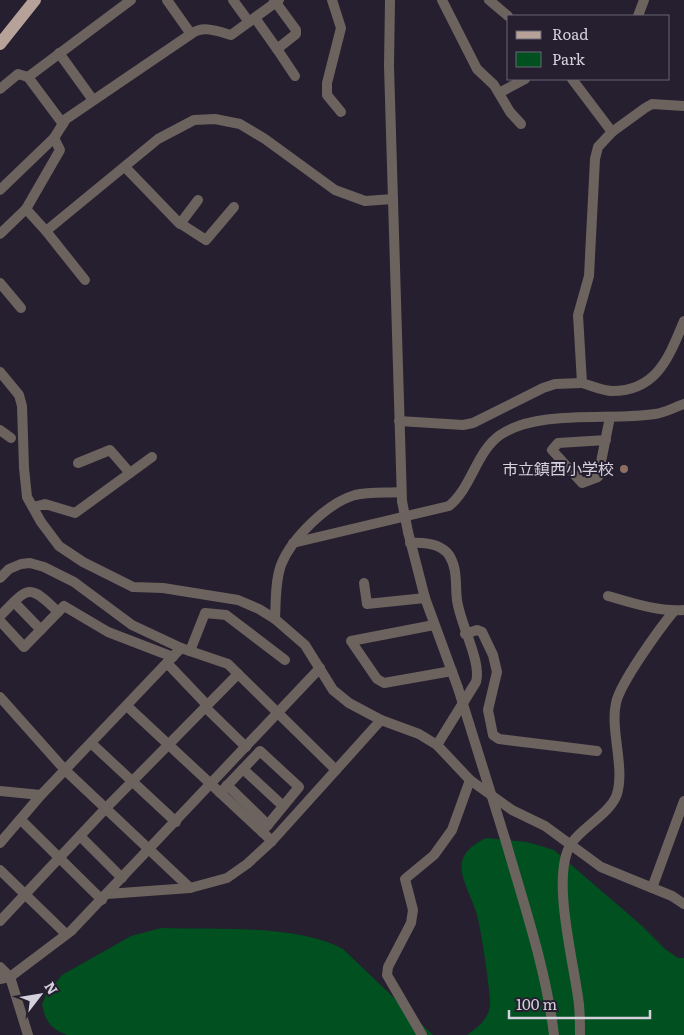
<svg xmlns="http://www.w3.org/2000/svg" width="684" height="1035" font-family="Literata,'Noto Sans JP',serif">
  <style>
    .green { fill: #00511f }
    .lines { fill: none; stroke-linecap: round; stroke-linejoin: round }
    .minor { stroke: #6c625e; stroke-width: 10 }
    .tertiary { stroke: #6c625e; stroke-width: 10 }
    .primary { stroke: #b7a29a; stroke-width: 12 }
    .tertiary-bridge { stroke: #6c625e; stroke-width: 10 }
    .education-dot { fill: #8d6e63; stroke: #251f2f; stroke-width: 2 }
    .labels { text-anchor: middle; stroke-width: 4; stroke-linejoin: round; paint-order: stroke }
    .poi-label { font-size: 16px; fill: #d4d0dc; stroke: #251f2f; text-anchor: end }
  </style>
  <rect width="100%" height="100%" fill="#251f2f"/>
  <g class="green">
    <path d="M486,838L527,842L554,850L641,925L665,949L678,958H684V1035H467C478,1027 488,1020 490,1006C491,994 481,929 477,915C468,884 443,858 486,838Z"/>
    <path d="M161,928C215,930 295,924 343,949L433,1035H67C51,1029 45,1021 42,1004L46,995L62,975L131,936Z"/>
  </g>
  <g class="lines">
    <g class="minor">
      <path d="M167,0L191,34"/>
      <path d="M233,0L249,22"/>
      <path d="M332,0L341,28L327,83V95L341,112"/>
      <path d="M442,0L477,69L494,85L510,112L521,124"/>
      <path d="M489,0L508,16"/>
      <path d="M638,16L644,0"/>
      <path d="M255,18L277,49L296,34V30L274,0"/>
      <path d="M277,49L295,76"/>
      <path d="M59,53L93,100"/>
      <path d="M28,77L63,124"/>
      <path d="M572,79L612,132"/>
      <path d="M0,89L18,74L28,77L131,0"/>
      <path d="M499,93L525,79"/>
      <path d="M684,106L652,104L645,108L612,132L598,147L595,159L589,276L578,315L582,383C592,386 603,391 612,391C657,391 669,357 684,321"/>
      <path d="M125,167L178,222L206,240L234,207"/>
      <path d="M0,190L54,138L66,119L191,34C203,25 217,31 231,35L279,0"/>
      <path d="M180,224L198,200"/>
      <path d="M46,231L26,209L60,150L54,138"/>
      <path d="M0,234L26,209"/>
      <path d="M85,280L46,231L158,139L194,120L215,119L240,124L265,139L335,190L365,201L393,199"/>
      <path d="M0,283L21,308"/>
      <path d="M0,372L19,395L22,406L24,468L27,497L41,522L59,546L83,562L133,587L163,588L238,600L259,609L275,619L305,645L333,690L349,703L381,720L419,734L437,745L470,780L512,810L545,826L601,867L672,896L684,904"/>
      <path d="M399,421L463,425L473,423L543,388L555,384L582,383"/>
      <path d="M0,430L11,438"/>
      <path d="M606,440L558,443L552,450L582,483L598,477L610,417"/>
      <path d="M78,463L110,450L130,473"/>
      <path d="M33,507L45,504L75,513L152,457"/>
      <path d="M293,543L449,506C472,487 476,452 500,435C538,409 610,421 655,414C665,413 675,407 684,404"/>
      <path d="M410,543C424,542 440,543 449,555C458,569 455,585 457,600C460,624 482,662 476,682L437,745"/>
      <path d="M0,578L9,569L21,564L30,563L44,567L74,582L132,625L181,648L228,664L336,770"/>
      <path d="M364,583L367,604L425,598"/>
      <path d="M608,596C632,603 659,612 684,610"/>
      <path d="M14,602L41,630"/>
      <path d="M0,616C28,588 28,582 58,612"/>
      <path d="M275,619C276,601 275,582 281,565C291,539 327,503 355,495C369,492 386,493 401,492"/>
      <path d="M0,621L24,647L64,606L108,632L173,657"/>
      <path d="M434,625L351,641L377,679L384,683L452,671"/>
      <path d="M465,634L477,630L482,632L493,655L497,672L488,710L493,735L499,739L597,751"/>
      <path d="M190,651L205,613L226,615L285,660"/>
      <path d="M167,663L207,705"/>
      <path d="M0,697L65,770L190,888"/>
      <path d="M127,706L272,841"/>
      <path d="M205,707L246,747"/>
      <path d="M91,743L176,822"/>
      <path d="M243,769L283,806"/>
      <path d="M227,785L268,825"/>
      <path d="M0,791L41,795"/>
      <path d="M220,793L260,751L299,787L262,832"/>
      <path d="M21,820L102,900"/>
      <path d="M80,836L122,878"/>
      <path d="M0,843L41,795L181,648"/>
      <path d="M0,870L66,934"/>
      <path d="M652,888L684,801"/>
      <path d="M107,894L190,888L227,878L247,864L272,841L381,720"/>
      <path d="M0,921L106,808L238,674"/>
      <path d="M0,967L10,977"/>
      <path d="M0,979L10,977L71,931L320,668"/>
      <path d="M422,1035L387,975L388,967L411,923L413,910L405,879L434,855L452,830L470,780"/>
      <path d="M580,1035C580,1025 580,1015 579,1005C575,966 550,877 571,844C581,828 611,813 617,794C625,767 610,730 616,703C620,683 660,628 674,611"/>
    </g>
    <g class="tertiary">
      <path d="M390,0L389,66L402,501"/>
      <path d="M408,532L425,598L458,688"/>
      <path d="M506,842C524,905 546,969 554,1035"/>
      <path d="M10,977L28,1035"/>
    </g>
    <path class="primary" d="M0,44L35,0"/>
    <g class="tertiary-bridge">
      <path d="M402,501L408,532"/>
      <path d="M458,688L506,842"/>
    </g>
  </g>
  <circle class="education-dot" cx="624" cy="469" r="5"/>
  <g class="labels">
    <g class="poi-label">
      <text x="614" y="475">市立鎮西小学校</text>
    </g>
  </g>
  <rect x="507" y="15" width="162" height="65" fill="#251f2f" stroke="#6b6674"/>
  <rect x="516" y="31" width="25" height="8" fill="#b7a29a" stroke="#6b6674"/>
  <text x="552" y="40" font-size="15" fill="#d4d0dc">Road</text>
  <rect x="516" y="52" width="25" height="15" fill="#00511f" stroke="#6b6674"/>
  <text x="552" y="65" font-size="15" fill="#d4d0dc">Park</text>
  <g transform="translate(40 995) rotate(59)" stroke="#251f2f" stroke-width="4" paint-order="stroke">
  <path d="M0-4L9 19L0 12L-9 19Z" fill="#d4d0dc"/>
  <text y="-8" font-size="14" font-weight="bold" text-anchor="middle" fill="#d4d0dc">N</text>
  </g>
  <path d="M509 1010v8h141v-8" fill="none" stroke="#d4d0dc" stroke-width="2.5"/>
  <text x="516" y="1010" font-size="15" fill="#d4d0dc" stroke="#251f2f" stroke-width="4" paint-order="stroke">100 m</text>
</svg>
